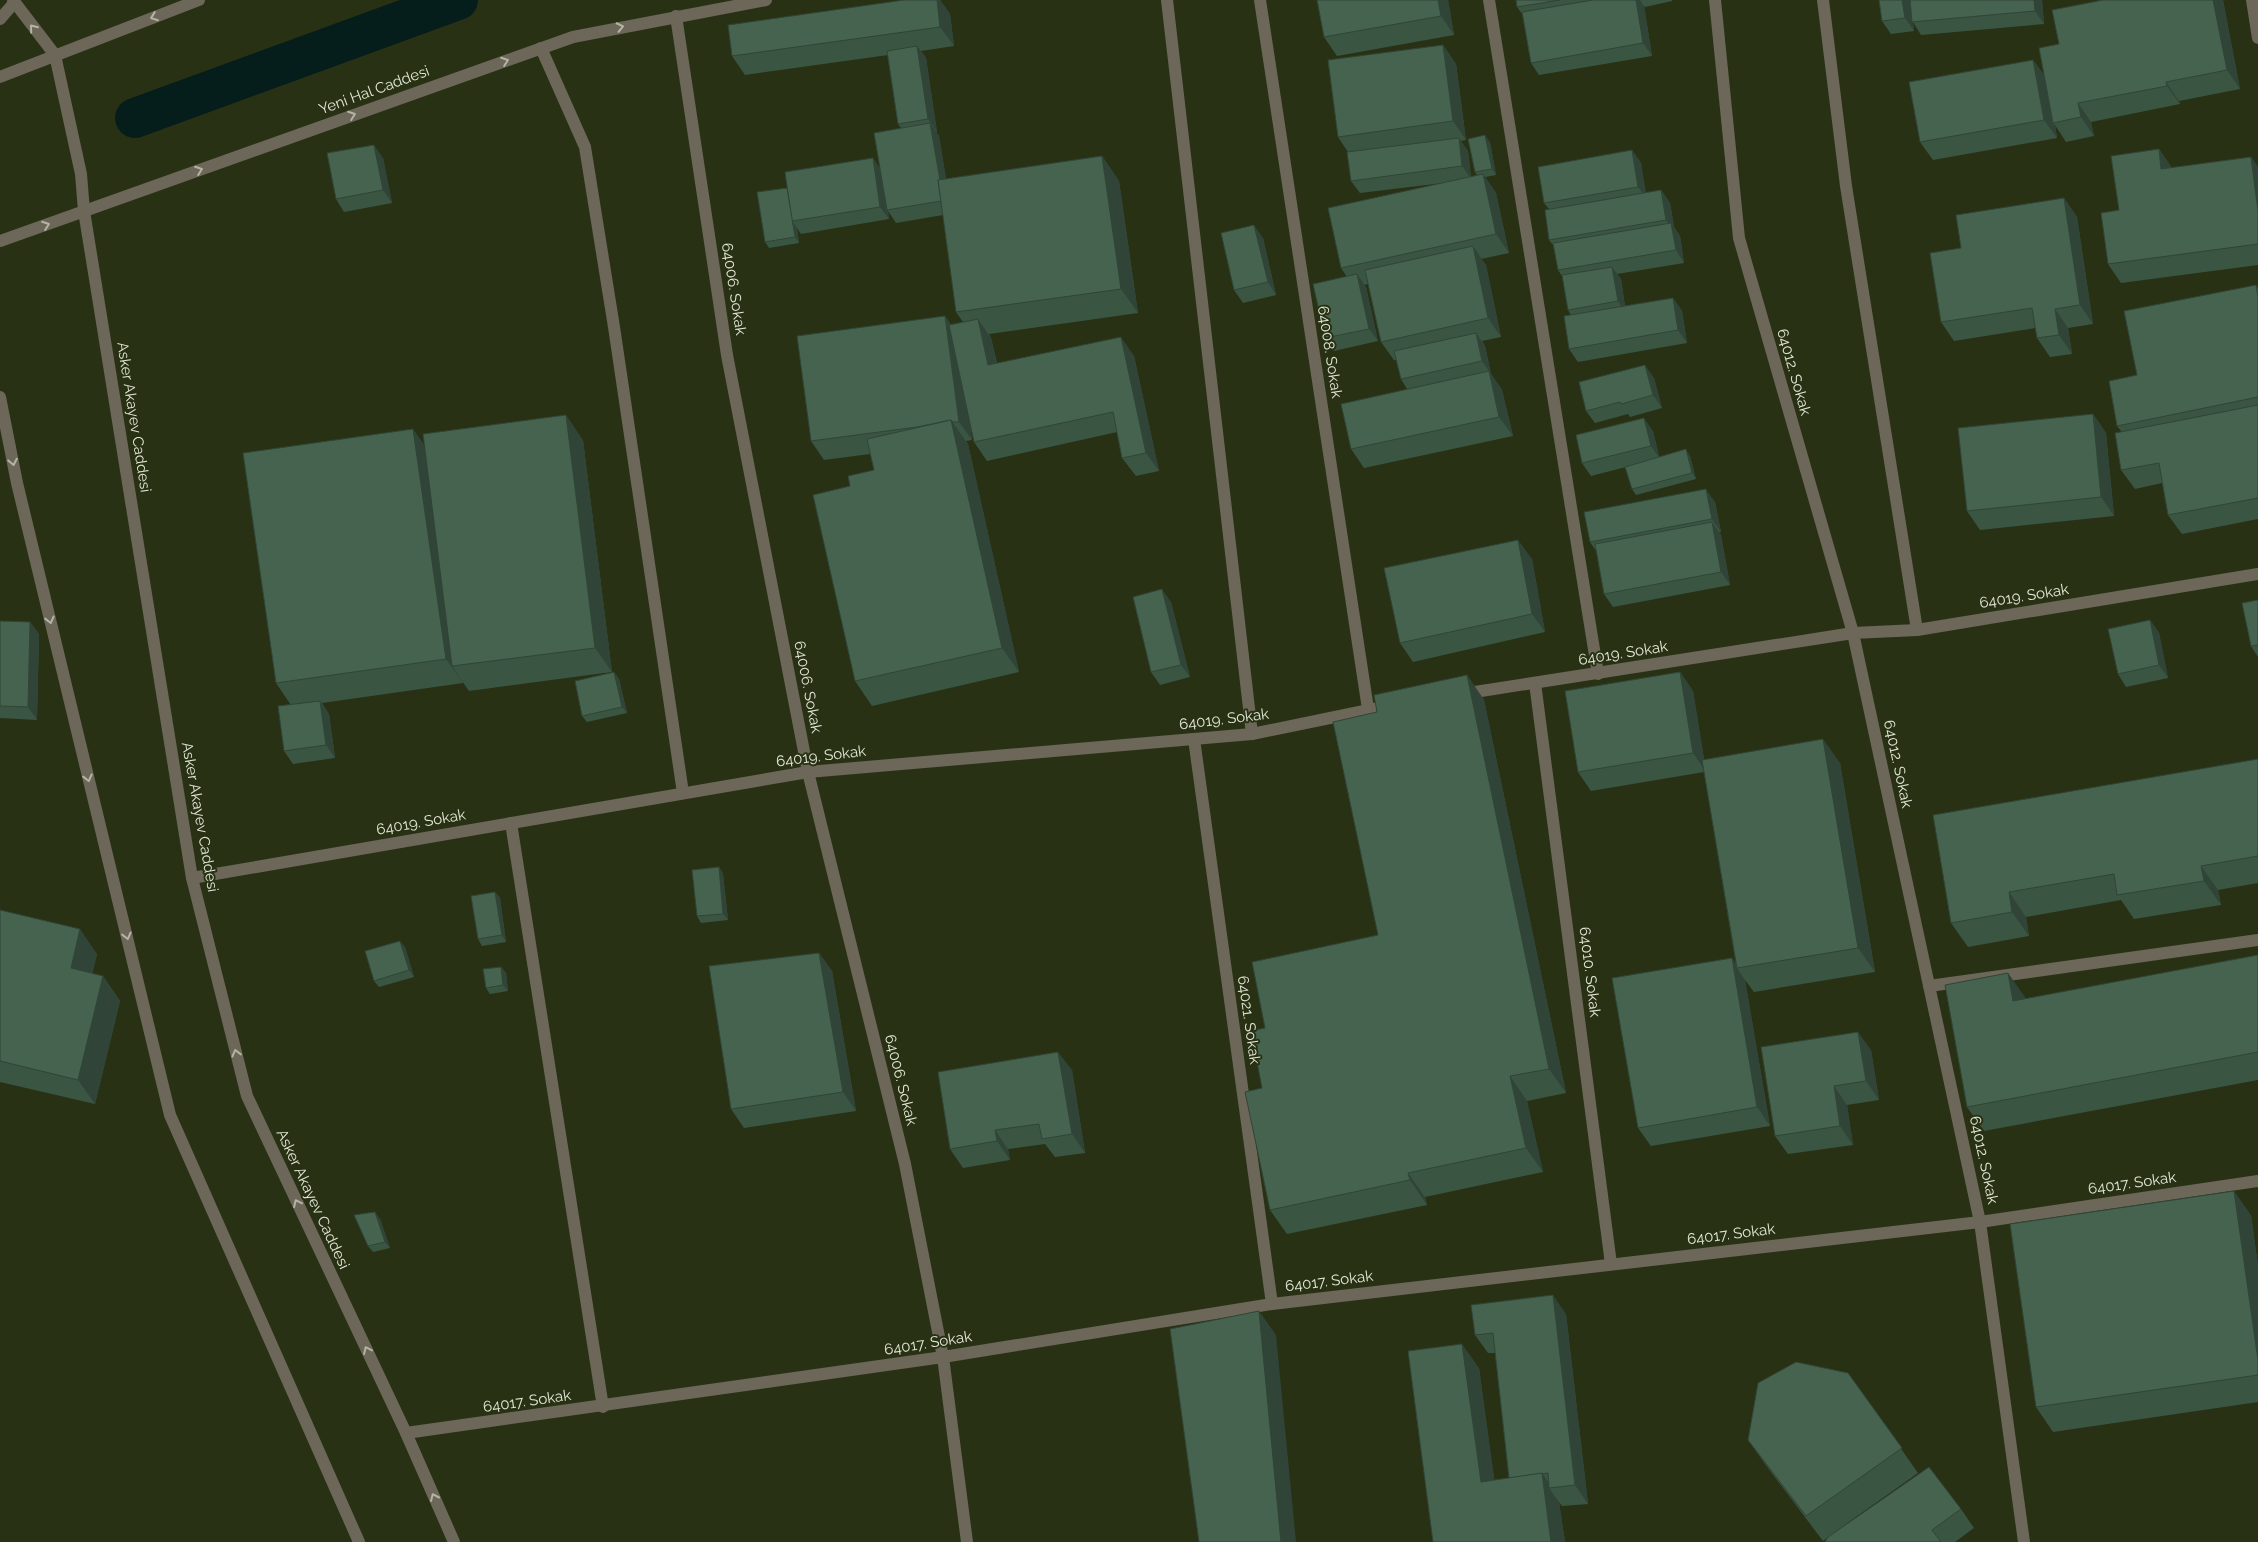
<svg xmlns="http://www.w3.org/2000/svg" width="2258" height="1542" font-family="Raleway,sans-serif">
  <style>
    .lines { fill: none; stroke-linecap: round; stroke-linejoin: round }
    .canal { stroke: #061e1b; stroke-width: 40 }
    .minor { stroke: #6c6759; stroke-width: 12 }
    .wall { fill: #3b5543 }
    .shaded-wall { fill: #304537 }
    .building { fill: #45634e; stroke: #304537 }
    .oneway { stroke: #b3b4a4 }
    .labels { text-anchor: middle; stroke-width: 4; stroke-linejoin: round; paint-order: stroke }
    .street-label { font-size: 15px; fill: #e2e8d6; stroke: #293114 }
  </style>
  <rect width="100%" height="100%" fill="#293114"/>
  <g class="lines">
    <path class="canal" d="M135,118L458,0"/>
    <g class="minor">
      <path d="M13,0L55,55L81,174L84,211L192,878L247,1096L406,1433L454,1542"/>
      <path d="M1167,0L1252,734"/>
      <path d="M1260,0L1368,709"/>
      <path d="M1489,0L1598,674"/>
      <path d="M1715,0L1739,238L1853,633L1980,1222L2024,1542"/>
      <path d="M1823,0L1846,186L1917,630"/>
      <path d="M2252,0L2258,38"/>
      <path d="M676,16L727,355L808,772L905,1164L943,1357L967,1542"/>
      <path d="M0,19L14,3"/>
      <path d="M541,48L585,147L614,327L683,793"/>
      <path d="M0,77L199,0"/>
      <path d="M0,241L573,37L766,0"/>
      <path d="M0,397L17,483L170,1115L359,1542"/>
      <path d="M1535,683L1611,1264"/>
      <path d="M1462,694L1853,633L1917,630L2258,574"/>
      <path d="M1194,739L1272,1304"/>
      <path d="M511,823L603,1407"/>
      <path d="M192,878L808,772L1252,734L1393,705"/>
      <path d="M1929,986L2258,940"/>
      <path d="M406,1433L943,1357L1272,1304L1980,1222L2258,1181"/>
    </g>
  </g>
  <g class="wall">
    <path d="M904,0H940L950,14L954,46L921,51L926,58L937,132H936L939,136L946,179L1102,156L1119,181L1138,313L989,334L991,338L997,363L1134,356L1159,471L1136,476L1122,458L1117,432L987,461L974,442L969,418L972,440L966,441L968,444L1019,672L872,706L855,681L850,486L874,470L870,454L824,460L811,441L945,316L951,325L963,322L956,312L943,215L896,223L888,211L889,219L801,234L797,228L799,243L769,248L765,242L787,188L880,169L901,128L898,124L888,55L745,75L732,56Z"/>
    <path d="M1448,0L1454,35L1337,56L1324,37Z"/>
    <path d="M1516,0H1672V1L1645,7L1644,6L1652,56L1539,75L1531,63L1523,15L1517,7Z"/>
    <path d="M1879,0H1910L1912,17L2042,0L2044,24L1921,35L1913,22L1914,31L1891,34L1882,21Z"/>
    <path d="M2103,0H2223L2240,89L2179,101L2180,104L2091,122L2094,136L2066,142L2055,125L2057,138L1933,160L1920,142L2033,60L2044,75L2059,44Z"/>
    <path d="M1443,45L1456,64L1466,140L1460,141L1468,151L1471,177L1477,175L1475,172L1490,142L1496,175L1485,177L1496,193L1509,253L1481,259L1486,265L1501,337L1482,341L1485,346L1491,374L1502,390L1513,436L1364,468L1351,449L1407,389L1401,379L1396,360H1394L1381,342L1368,284L1364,285L1366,287L1378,341L1334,351L1325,338L1347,277L1341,268L1443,183L1360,193L1351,181L1348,152L1338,137Z"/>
    <path d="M2159,149L2172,168L2251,157L2258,167V265L2121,283L2108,264L2119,210Z"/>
    <path d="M1632,150L1641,163L1645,193L1661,190L1670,203L1674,227L1680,236L1684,263L1617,274L1621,279L1625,306L1673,298L1682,311L1687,343L1578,362L1569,349L1571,315L1568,310L1562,276L1558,270L1553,245L1549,240V209L1544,203Z"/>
    <path d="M383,158L392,203L344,212L336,199Z"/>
    <path d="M2064,198L2077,217L2093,324L2068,328L2072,354L2050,357L2037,338L2035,328L1954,341L1941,322L1961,248Z"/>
    <path d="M1263,238L1276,295L1243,303L1234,290Z"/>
    <path d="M2256,285L2258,288V519L2182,534L2168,515L2162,483L2135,489L2121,470V431L2117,426L2137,375Z"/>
    <path d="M1654,378L1662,408L1630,417L1628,414L1595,423L1586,411Z"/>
    <path d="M2093,414L2106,433L2114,516L1980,530L1967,511Z"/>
    <path d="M1653,431L1659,457L1690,456L1696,479L1636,495L1632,489L1626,467L1591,476L1582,463Z"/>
    <path d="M583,440L612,672L469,691L462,681L463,683L322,703L329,714L335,758L293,764L284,751L291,705L276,683L425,445Z"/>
    <path d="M1715,502L1721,532H1719L1721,535L1730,585L1613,607L1604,594L1597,552L1590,542Z"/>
    <path d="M1532,559L1545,632L1413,662L1400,643Z"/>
    <path d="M2258,600V657L2251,646Z"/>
    <path d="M1171,602L1190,677L1160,685L1151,672Z"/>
    <path d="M2150,620L2159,633L2168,678L2126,687L2118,674Z"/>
    <path d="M0,621L30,622L39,634L37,720L0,718Z"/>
    <path d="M614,672L619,679L627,713L587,722L582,716Z"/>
    <path d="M1680,672L1693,691L1704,759L1840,763L1875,972L1754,992L1745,980L1770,1126L1651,1146L1638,1128L1732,958L1736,965L1704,772L1591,791L1578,772Z"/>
    <path d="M1467,675L1484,700L1566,1093L1527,1101L1543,1172L1425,1197L1427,1205L1287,1234L1270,1210L1262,1088L1265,1028L1378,935L1377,712Z"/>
    <path d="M2258,759V883L2218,890L2221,905L2134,919L2121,900L2026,917L2029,936L1968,947L1951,923Z"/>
    <path d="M719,867L723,874L728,920L701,923L697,916Z"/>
    <path d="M495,892L500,898L506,942L482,946L478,939Z"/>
    <path d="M0,910L97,954L92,974L103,976L120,1001L95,1104L0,1082Z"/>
    <path d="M405,947L414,977L379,987L374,981Z"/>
    <path d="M819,953L832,971L856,1111L744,1128L731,1109Z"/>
    <path d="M2258,955V1080L1984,1131L1967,1107L2008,973L2025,999Z"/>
    <path d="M501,967L506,973L508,991L490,994L486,988Z"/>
    <path d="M1871,1050L1879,1100L1847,1105L1853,1145L1788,1154L1775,1136Z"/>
    <path d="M1072,1070L1085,1153L1055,1157L1045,1144L1008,1149L1010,1160L963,1168L950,1149Z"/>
    <path d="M2251,1215L2258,1266V1402L2053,1432L2036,1407Z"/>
    <path d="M380,1219L390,1248L373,1252L368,1246Z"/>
    <path d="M1566,1314L1588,1504L1562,1506L1559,1502L1565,1542H1433L1479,1368L1494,1480L1509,1478L1495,1353H1488L1475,1335Z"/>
    <path d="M1848,1373L1918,1473L1846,1524L1961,1509L1974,1528L1955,1542H1825L1827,1538L1823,1541L1765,1464L1748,1440Z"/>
  </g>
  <g class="shaded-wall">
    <path d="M937,0H940L950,14L954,46L940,27Z"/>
    <path d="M1438,0H1448L1454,35L1441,16Z"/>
    <path d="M1636,0H1640L1644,6L1652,56L1643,43Z"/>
    <path d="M1902,0H1910L1914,31L1905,18Z"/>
    <path d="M2034,0H2042L2044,24L2035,11Z"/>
    <path d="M2213,0H2223L2240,89L2227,70Z"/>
    <path d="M1443,45L1456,64L1466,140L1453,121Z"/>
    <path d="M917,46L926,58L937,132L928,119Z"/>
    <path d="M2033,60L2046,78L2053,123L2055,125L2057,138L2044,120Z"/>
    <path d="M2166,82L2179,101L2180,104L2167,86Z"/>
    <path d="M2078,103L2091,122L2094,136L2081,117Z"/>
    <path d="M930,123L939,136L952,213L943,201Z"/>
    <path d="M1485,135L1490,142L1496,175L1492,169Z"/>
    <path d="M1459,138L1468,151L1471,179L1462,166Z"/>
    <path d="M374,145L383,158L392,203L383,190Z"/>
    <path d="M2159,149L2172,168L2161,169Z"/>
    <path d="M1632,150L1641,163L1647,199L1638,187Z"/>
    <path d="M1102,156L1119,181L1138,313L1121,289Z"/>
    <path d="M2251,157L2258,167V211Z"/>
    <path d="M873,158L882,171L889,219L880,207Z"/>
    <path d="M1483,174L1496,193L1509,253L1496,234Z"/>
    <path d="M1661,190L1670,203L1674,227L1680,236L1684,263L1676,250L1672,228L1666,220Z"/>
    <path d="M2064,198L2077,217L2093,324L2080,305Z"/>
    <path d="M793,222L797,228L799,243L795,237Z"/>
    <path d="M1254,225L1263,238L1276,295L1268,282Z"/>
    <path d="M1473,246L1486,265L1501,337L1488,318Z"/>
    <path d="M1612,267L1621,279L1626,314L1618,301Z"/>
    <path d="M1357,274L1366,287L1378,341L1369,329Z"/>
    <path d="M1673,298L1682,311L1687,343L1678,330Z"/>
    <path d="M2055,309L2068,328L2072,354L2059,335Z"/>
    <path d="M945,316L958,335L972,440L959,422Z"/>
    <path d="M978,319L991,338L1001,384L988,365Z"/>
    <path d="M1476,333L1485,346L1491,374L1482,361Z"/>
    <path d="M1121,337L1134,356L1159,471L1146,453Z"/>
    <path d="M1645,365L1654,378L1662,408L1653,395Z"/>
    <path d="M1489,371L1502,390L1513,436L1499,417Z"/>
    <path d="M2093,414L2106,433L2114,516L2101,497Z"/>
    <path d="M566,415L583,440L612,672L595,648Z"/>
    <path d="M1644,418L1653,431L1660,459L1651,446Z"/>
    <path d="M951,420L968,444L1019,672L1002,648Z"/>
    <path d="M413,429L430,453L452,666L462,681L463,683L446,659Z"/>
    <path d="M1686,449L1690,456L1696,479L1692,473Z"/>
    <path d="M1706,489L1715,502L1721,532L1712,519Z"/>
    <path d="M1712,522L1721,535L1730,585L1721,572Z"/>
    <path d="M1518,540L1532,559L1545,632L1532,614Z"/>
    <path d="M1162,589L1171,602L1190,677L1181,665Z"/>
    <path d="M2150,620L2159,633L2168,678L2159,665Z"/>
    <path d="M30,622L39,634L37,720L28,707Z"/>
    <path d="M614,672L619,679L627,713L622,707Z"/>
    <path d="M1680,672L1693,691L1706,772L1693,753Z"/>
    <path d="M1467,675L1484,700L1566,1093L1549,1069Z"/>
    <path d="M320,701L329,714L335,758L326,745Z"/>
    <path d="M1823,739L1840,763L1875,972L1858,948Z"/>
    <path d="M2201,866L2218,890L2221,905L2204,881Z"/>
    <path d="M719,867L723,874L728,920L723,914Z"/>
    <path d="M495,892L500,898L506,942L502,935Z"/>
    <path d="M2009,892L2026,917L2029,936L2012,912Z"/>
    <path d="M80,929L97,954L88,993L71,968Z"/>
    <path d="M400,941L405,947L414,977L409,970Z"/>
    <path d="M819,953L832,971L856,1111L843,1092Z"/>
    <path d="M1732,958L1738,968H1737L1745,980L1770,1126L1757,1107Z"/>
    <path d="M501,967L506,973L508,991L503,985Z"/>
    <path d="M2008,973L2025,997L2030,1025L2013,1001Z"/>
    <path d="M103,976L120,1001L95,1104L78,1080Z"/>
    <path d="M1858,1032L1871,1050L1879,1100L1866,1081Z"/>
    <path d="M1058,1052L1072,1070L1085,1153L1072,1134Z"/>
    <path d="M1510,1076L1527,1101L1543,1172L1526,1148Z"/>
    <path d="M1834,1086L1847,1105L1853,1145L1840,1126Z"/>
    <path d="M995,1130L1008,1149L1010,1160L997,1141Z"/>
    <path d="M1408,1173L1425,1197L1427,1205L1410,1180Z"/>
    <path d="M2234,1191L2251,1215L2258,1266V1360Z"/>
    <path d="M375,1212L380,1219L390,1248L385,1242Z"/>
    <path d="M1553,1295L1566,1314L1588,1504L1575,1485Z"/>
    <path d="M1259,1311L1276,1335L1296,1542H1281Z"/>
    <path d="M1462,1344L1479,1368L1498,1506L1481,1482Z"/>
    <path d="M1542,1473L1552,1487L1549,1488L1559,1502L1565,1542H1551Z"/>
  </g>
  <g class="building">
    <path d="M904,0H937L940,27L732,56L728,25Z"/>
    <path d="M1317,0H1438L1441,16L1324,37Z"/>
    <path d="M1516,0H1560L1517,7Z"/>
    <path d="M1593,0H1636L1643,43L1531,63L1522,12Z"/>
    <path d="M1879,0H1902L1905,18L1882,21Z"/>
    <path d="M1910,0H2034L2035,11L1912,22Z"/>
    <path d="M2103,0H2213L2227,70L2166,82L2167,86L2078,103L2081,117L2053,123L2039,48L2059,44L2052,10Z"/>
    <path d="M1443,45L1453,121L1338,137L1328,60Z"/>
    <path d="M917,46L928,119L898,124L887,51Z"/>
    <path d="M2033,60L2044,120L1920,142L1909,82Z"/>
    <path d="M930,123L940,180H938L941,201L887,210L874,133Z"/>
    <path d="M1485,135L1492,169L1475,172L1468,139Z"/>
    <path d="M1459,138L1462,166L1351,181L1347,152Z"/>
    <path d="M374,145L383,190L336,199L327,153Z"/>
    <path d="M2159,149L2161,169L2251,157L2258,211V244L2108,264L2101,213L2119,210L2111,156Z"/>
    <path d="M1632,150L1638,187L1544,203L1538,167Z"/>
    <path d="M1102,156L1121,289L956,312L938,180Z"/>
    <path d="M873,158L880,207L792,221L785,172Z"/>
    <path d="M1483,174L1496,234L1341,268L1328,208Z"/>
    <path d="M787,188L795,237L765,242L757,192Z"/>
    <path d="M1661,190L1666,220L1549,240L1545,210Z"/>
    <path d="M2064,198L2080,305L2055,309L2059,335L2037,338L2032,308L1941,322L1930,253L1961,248L1956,215Z"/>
    <path d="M1671,223L1676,250L1558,270L1553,243Z"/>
    <path d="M1254,225L1268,282L1234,290L1221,233Z"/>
    <path d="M1473,246L1488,318L1381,342L1365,270Z"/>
    <path d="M1612,267L1618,301L1568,310L1562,275Z"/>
    <path d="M1357,274L1369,329L1325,338L1313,284Z"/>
    <path d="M2256,285L2258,297V397L2117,426L2109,381L2137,375L2124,311Z"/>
    <path d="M1673,298L1678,330L1569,349L1564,316Z"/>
    <path d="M945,316L959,422H953L951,420L917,427L811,441L797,336Z"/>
    <path d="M978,319L988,365L1121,337L1146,453L1122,458L1113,412L974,442L949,325Z"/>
    <path d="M1476,333L1482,361L1401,379L1394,351Z"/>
    <path d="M1645,365L1653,395L1621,404L1620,402L1586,411L1579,382Z"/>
    <path d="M1489,371L1499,417L1351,449L1341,404Z"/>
    <path d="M2258,405V498L2168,515L2159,463L2121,470L2115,433Z"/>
    <path d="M2093,414L2101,497L1967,511L1958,428Z"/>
    <path d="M566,415L595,648L452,666L423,434Z"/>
    <path d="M1644,418L1651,446L1582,463L1576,435Z"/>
    <path d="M951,420L1002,648L855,681L813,495L850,486L848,476L874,470L867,439Z"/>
    <path d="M413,429L446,659L276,683L243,453Z"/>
    <path d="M1686,449L1692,473L1632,489L1625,467Z"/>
    <path d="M1706,489L1712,519L1590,542L1584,512Z"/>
    <path d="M1712,522L1721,572L1604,594L1595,544Z"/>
    <path d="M1518,540L1532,614L1400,643L1384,568Z"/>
    <path d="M1162,589L1181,665L1151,672L1133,597Z"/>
    <path d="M2258,600V645L2251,646L2242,603Z"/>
    <path d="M2150,620L2159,665L2118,674L2108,629Z"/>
    <path d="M0,621L30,622L28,707L0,706Z"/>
    <path d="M614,672L622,707L582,716L575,681Z"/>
    <path d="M1680,672L1693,753L1578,772L1565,691Z"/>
    <path d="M1467,675L1549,1069L1510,1076L1526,1148L1408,1173L1410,1180L1270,1210L1245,1092L1262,1088L1251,1031L1265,1028L1252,962L1378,935L1333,722L1377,712L1374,695Z"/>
    <path d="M320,701L326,745L284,751L278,706Z"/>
    <path d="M1823,739L1858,948L1737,968L1702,760Z"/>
    <path d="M2258,759V856L2201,866L2204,881L2117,895L2114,874L2009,892L2012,912L1951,923L1933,815Z"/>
    <path d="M719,867L723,914L697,916L692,870Z"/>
    <path d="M495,892L502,935L478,939L471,896Z"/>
    <path d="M0,910L80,929L71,968L103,976L78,1080L0,1061Z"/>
    <path d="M400,941L409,970L374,981L365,951Z"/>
    <path d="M819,953L843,1092L731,1109L709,966Z"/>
    <path d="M2258,955V1052L1967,1107L1945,985L2008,973L2013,1001Z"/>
    <path d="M1732,958L1757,1107L1638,1128L1612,978Z"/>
    <path d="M501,967L503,985L486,988L483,969Z"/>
    <path d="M1858,1032L1866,1081L1834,1086L1840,1126L1775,1136L1761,1047Z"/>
    <path d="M1058,1052L1072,1134L1042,1139L1039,1124L995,1130L997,1141L950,1149L938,1072Z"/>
    <path d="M2234,1191L2258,1360V1375L2036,1407L2010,1224Z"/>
    <path d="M375,1212L385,1242L368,1246L354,1215Z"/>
    <path d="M1553,1295L1575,1485L1549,1488L1548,1473L1509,1478L1493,1333L1475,1335L1471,1305Z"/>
    <path d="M1259,1311L1281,1542H1199L1170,1329Z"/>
    <path d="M1462,1344L1481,1482L1542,1473L1551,1542H1433L1408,1351Z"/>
    <path d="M1796,1362L1848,1373L1902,1448L1806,1516L1748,1440L1758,1383Z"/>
    <path d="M1929,1467L1961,1509L1932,1530L1941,1542H1825L1828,1537Z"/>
  </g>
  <defs><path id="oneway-chevron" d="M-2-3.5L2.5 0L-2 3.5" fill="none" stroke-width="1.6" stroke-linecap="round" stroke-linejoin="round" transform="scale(1.25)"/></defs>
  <g class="oneway">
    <use href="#oneway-chevron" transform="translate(154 17) rotate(159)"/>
    <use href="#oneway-chevron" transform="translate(620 27) rotate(-12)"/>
    <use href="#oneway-chevron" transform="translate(33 28) rotate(-129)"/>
    <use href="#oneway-chevron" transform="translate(505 61) rotate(-20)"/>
    <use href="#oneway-chevron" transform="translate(352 115) rotate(-20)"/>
    <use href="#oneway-chevron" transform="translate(199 170) rotate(-20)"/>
    <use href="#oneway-chevron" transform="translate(46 225) rotate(-20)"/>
    <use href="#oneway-chevron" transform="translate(13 462) rotate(79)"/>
    <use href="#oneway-chevron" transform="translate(50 620) rotate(76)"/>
    <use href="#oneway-chevron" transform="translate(88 778) rotate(76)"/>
    <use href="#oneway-chevron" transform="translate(127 936) rotate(76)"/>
    <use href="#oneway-chevron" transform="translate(236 1053) rotate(-104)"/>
    <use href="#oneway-chevron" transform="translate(297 1203) rotate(-115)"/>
    <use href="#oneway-chevron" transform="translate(367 1350) rotate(-115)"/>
    <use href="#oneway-chevron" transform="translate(434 1497) rotate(-114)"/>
  </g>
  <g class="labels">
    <g class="street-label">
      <text transform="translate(374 90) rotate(-20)" y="5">Yeni Hal Caddesi</text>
      <text transform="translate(734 289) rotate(81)" y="5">64006. Sokak</text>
      <text transform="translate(1330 352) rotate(81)" y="5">64008. Sokak</text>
      <text transform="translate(1794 372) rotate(74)" y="5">64012. Sokak</text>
      <text transform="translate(134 417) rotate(81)" y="5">Asker Akayev Caddesi</text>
      <text transform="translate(2024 596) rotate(-9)" y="5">64019. Sokak</text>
      <text transform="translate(1623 653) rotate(-9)" y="5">64019. Sokak</text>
      <text transform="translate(808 687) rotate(79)" y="5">64006. Sokak</text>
      <text transform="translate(1224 719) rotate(-7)" y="5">64019. Sokak</text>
      <text transform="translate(821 756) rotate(-7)" y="5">64019. Sokak</text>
      <text transform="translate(1898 764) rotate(78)" y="5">64012. Sokak</text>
      <text transform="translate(200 817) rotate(80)" y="5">Asker Akayev Caddesi</text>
      <text transform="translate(421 822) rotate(-10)" y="5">64019. Sokak</text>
      <text transform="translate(1590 972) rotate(83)" y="5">64010. Sokak</text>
      <text transform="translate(1249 1020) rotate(82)" y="5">64021. Sokak</text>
      <text transform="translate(901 1080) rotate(76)" y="5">64006. Sokak</text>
      <text transform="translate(1984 1160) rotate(78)" y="5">64012. Sokak</text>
      <text transform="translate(2132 1183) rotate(-8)" y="5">64017. Sokak</text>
      <text transform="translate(313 1199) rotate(65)" y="5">Asker Akayev Caddesi</text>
      <text transform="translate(1731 1234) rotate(-7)" y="5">64017. Sokak</text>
      <text transform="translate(1329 1281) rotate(-7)" y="5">64017. Sokak</text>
      <text transform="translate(928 1343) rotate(-9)" y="5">64017. Sokak</text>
      <text transform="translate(527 1401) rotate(-8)" y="5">64017. Sokak</text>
    </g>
  </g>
</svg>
